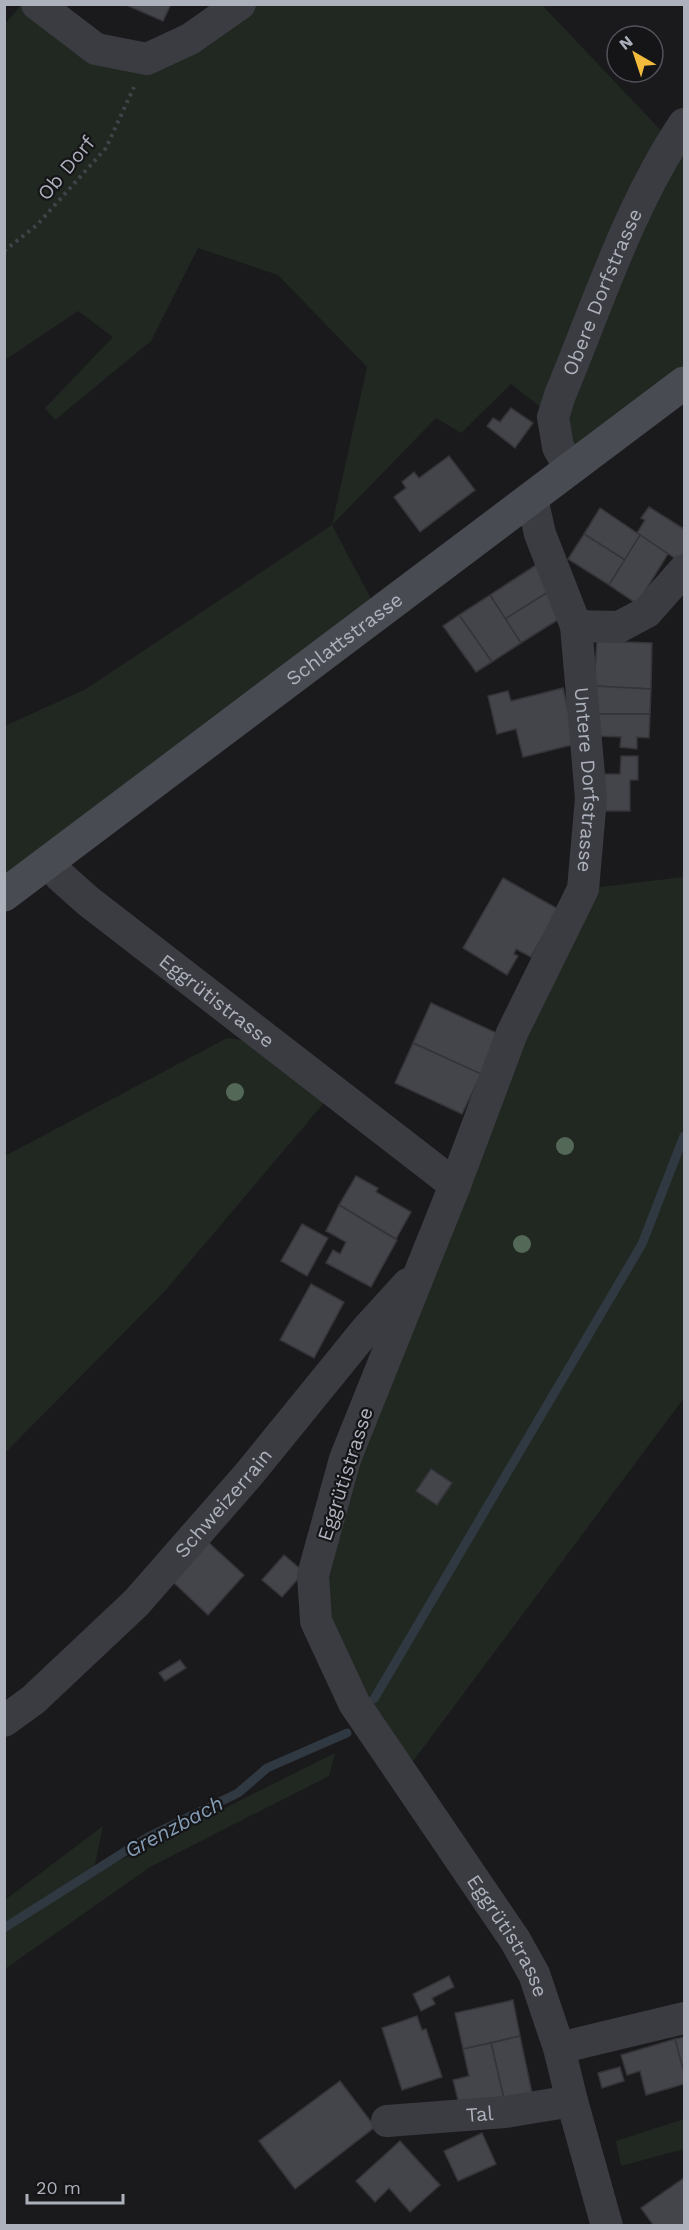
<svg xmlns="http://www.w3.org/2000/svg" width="689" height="2230" font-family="'Work Sans',sans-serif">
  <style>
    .green { fill: #202821 }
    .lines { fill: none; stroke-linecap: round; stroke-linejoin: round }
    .stream { stroke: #303941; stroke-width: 9 }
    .building { fill: #44454a; stroke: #353439; stroke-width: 1.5 }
    .path { stroke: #414349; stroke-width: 4; stroke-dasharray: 3 4.5; stroke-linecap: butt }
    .street { stroke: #3b3c42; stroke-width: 32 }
    .secondary { stroke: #494b52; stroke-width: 33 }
    .tree { fill: #546857 }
    .labels { text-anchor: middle; stroke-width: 4.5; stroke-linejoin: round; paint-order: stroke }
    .street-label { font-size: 20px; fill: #adb1bc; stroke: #151518 }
    .water-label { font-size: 21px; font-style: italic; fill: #859eb6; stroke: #151518 }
  </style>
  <rect width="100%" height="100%" fill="#1a1a1d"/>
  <g class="green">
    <path d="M21,5H37L96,49L226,34L225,5H542L672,142L684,124V383L570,468L553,417L511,384L461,433L436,418L332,525L379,614L5,895V726L86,689L332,525L367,367L278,275L198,248L151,341L55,420L45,408L113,337L78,311L5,360V24Z"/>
    <path d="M684,877V1398L411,1764L371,1729L313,1575L583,889Z"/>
    <path d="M227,1038L271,1044L334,1091L165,1291L5,1453V1156Z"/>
    <path d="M335,1753L329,1776L150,1867L5,1969V1900L103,1826L93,1874Z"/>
    <path d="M684,2119V2149L621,2166L616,2141Z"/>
  </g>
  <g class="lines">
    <g class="stream">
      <path d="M374,1699L642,1244L684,1136"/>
      <path d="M4,1928L148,1837L238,1793L267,1768L347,1733"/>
    </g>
  </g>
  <g class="building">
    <path d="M124,4H171L163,21Z"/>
    <path d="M511,408L533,423L515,448L487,426L493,418L500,422Z"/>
    <path d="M449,456L475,490L420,532L394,497L406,488L402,482L414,472L419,478Z"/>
    <path d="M649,507L684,529V553L679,561L637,533L645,520L641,518Z"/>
    <path d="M600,508L640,535L625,560L584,534Z"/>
    <path d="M584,534L625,560L609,585L568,559Z"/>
    <path d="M640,535L668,554L637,604L609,585Z"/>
    <path d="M536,565L553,589L505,619L490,595Z"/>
    <path d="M553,589L564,616L521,643L505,619Z"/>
    <path d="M490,595L521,643L492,662L459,615Z"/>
    <path d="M459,615L492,662L476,672L443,626Z"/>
    <path d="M597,641L652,643L651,689L594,686Z"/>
    <path d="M594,686L651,689L650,714H587Z"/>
    <path d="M563,688L576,744L523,757L516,729L497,734L488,696L508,691L511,701Z"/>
    <path d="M595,714H650L649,738L637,737V749L620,747L621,737L594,736Z"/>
    <path d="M621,756H638V780H630V811H603V774H620Z"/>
    <path d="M503,878L558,909L531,957L516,949L514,954L518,956L507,975L463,948Z"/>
    <path d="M431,1003L499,1034L481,1074L413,1043Z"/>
    <path d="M413,1043L481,1074L462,1114L395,1083Z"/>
    <path d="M356,1176L378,1188L376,1192L411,1212L396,1239L339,1205Z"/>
    <path d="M339,1205L397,1240L371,1287L326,1263L333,1250L340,1254L346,1242L326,1231Z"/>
    <path d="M302,1224L328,1238L307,1276L281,1261Z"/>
    <path d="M311,1284L344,1302L314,1358L280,1340Z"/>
    <path d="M431,1469L452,1483L437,1505L416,1491Z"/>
    <path d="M208,1542L244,1575L208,1615L172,1581Z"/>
    <path d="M284,1555L304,1572L282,1597L262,1580Z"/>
    <path d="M180,1660L186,1668L165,1681L159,1673Z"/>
    <path d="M449,1976L454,1987L432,1998L435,2004L421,2011L413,1994Z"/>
    <path d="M513,2000L520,2036L463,2049L455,2013Z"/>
    <path d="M417,2016L422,2030L426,2029L442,2077L402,2090L382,2028Z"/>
    <path d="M520,2036L532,2093L504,2099L491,2043Z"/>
    <path d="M684,2037V2073L675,2039Z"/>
    <path d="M675,2039L684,2073V2084L646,2095L640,2071L627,2075L621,2055Z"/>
    <path d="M491,2043L504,2099L459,2104L453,2080L469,2076L463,2049Z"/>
    <path d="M620,2067L624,2081L602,2088L598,2073Z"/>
    <path d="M340,2081L375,2127L295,2189L259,2141Z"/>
    <path d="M482,2133L496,2164L458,2181L444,2151Z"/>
    <path d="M400,2141L440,2185L410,2212L389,2188L375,2202L356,2181Z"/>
    <path d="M684,2178V2226H654L641,2208Z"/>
  </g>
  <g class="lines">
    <path class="path" d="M4,251L37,225L106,148L134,87"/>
    <g class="street">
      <path d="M37,4L96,49L147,59L190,39L240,4"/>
      <path id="s1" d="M570,468L558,447L553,417L560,395C598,304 629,206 684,124"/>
      <path id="s2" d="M532,498L540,534L576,626L591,798L583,889L512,1033L455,1185L345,1459L313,1575L316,1621L354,1703L515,1940L534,1974L559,2048L572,2101L607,2226"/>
      <path d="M576,626L619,627L647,612L684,570"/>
      <path id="s3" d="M49,861L60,876L88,901L455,1185"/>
      <path id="s4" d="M4,1721L33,1700L136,1603L249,1474L366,1330L408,1284"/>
      <path d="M559,2048L684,2018"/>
      <path id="s5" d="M387,2121L505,2112L572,2101"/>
    </g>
    <path class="secondary" id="s6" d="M4,895L684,383"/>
  </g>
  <g class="tree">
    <circle cx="235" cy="1092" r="9"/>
    <circle cx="565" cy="1146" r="9"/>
    <circle cx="522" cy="1244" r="9"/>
  </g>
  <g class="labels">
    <g class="street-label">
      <text transform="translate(66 168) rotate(-50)" y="7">Ob Dorf</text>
      <text dy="7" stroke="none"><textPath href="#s1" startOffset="189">Obere Dorfstrasse</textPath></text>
      <text dy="7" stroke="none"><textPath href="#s6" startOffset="426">Schlattstrasse</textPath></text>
      <text dy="7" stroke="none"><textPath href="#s2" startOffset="290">Untere Dorfstrasse</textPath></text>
      <text dy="7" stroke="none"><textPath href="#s3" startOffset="219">Eggrütistrasse</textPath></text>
      <text transform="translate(345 1474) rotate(-72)" y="7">Eggrütistrasse</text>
      <text dy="7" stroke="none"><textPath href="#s4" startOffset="310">Schweizerrain</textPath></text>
      <text dy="7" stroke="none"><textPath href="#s2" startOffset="1554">Eggrütistrasse</textPath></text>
      <text dy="7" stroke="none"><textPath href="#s5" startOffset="93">Tal</textPath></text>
    </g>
    <g class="water-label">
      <text transform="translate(174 1827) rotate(-28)" y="7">Grenzbach</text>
    </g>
  </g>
  <rect width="689" height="2230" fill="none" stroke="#adb1bc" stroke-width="12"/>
  <g transform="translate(635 54) rotate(321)"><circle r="28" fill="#151518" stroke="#52535a" stroke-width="1.5"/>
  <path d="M0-4.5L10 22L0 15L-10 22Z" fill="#f3bb3c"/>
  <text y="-9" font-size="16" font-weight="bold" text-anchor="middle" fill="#adb1bc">N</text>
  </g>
  <path d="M27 2194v9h96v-9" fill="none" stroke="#adb1bc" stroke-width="3"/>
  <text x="36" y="2194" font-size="18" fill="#adb1bc" stroke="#151518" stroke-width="4.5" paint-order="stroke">20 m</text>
</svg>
